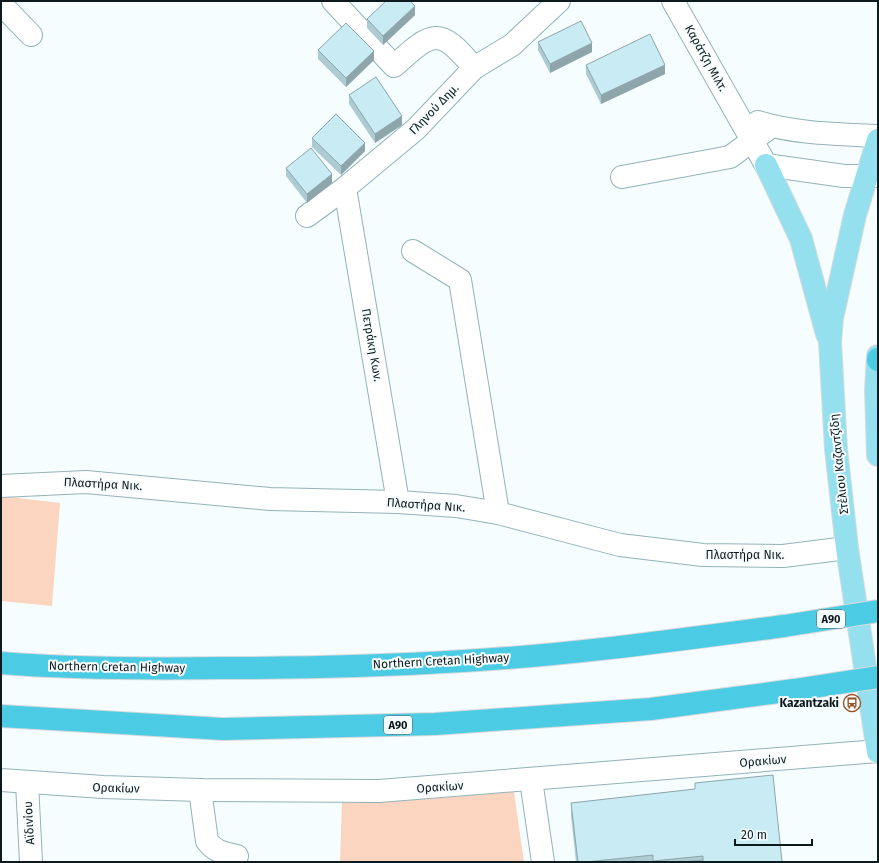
<svg xmlns="http://www.w3.org/2000/svg" width="879" height="863" font-family="'Fira Sans',sans-serif">
  <style>
    .green { fill: #fbd5bf }
    .lines { fill: none; stroke-linecap: round; stroke-linejoin: round }
    .minor-casing { stroke: #92b3ba; stroke-width: 24 }
    .major-casing { stroke: #d8dadb; stroke-width: 24 }
    .highway-casing { stroke: #d8dadb; stroke-width: 24 }
    .minor { stroke: #fff; stroke-width: 22 }
    .major { stroke: #94e0ef; stroke-width: 22 }
    .highway { stroke: #4ccce4; stroke-width: 22 }
    .highway-bridge-casing { stroke: #d8dadb; stroke-width: 24; stroke-linecap: butt }
    .highway-bridge { stroke: #4ccce4; stroke-width: 22 }
    .wall { fill: #adcbd2 }
    .shaded-wall { fill: #8da5ab }
    .building { fill: #c9ecf4; stroke: #8da5ab }
    .labels { text-anchor: middle; stroke-width: 4; stroke-linejoin: round; paint-order: stroke }
    .shield { fill: #f6fdfe; stroke: #535e60; stroke-width: 1 }
    .shield-label { font-size: 11px; font-weight: bold; fill: #0d1a1d }
    .street-label { font-size: 12px; fill: #0d1a1d; stroke: #f6fdfe }
    .poi-label { font-size: 12px; font-weight: bold; fill: #0d1a1d; stroke: #f6fdfe; text-anchor: end }
  </style>
  <rect width="100%" height="100%" fill="#f6fdfe"/>
  <g class="green">
    <path d="M1,496L60,503L52,606L1,601Z"/>
    <path d="M514,792L524,862H340L342,802L412,800Z"/>
  </g>
  <g class="lines">
    <g class="minor-casing">
      <g id="minor">
        <path d="M333,1L394,66C432,32 439,25 474,68"/>
        <path d="M673,1L766,165L844,176H878"/>
        <path d="M1,4L31,35"/>
        <path d="M758,122C797,134 838,134 878,136"/>
        <path d="M622,177L730,157L772,126"/>
        <path d="M345,188L398,502"/>
        <path d="M307,216L345,188L416,129L474,68L512,45L559,1"/>
        <path d="M413,251L460,280L498,513"/>
        <path d="M1,486L86,482L270,499L398,502L456,506L498,513L620,545L703,555L783,556L847,548"/>
        <path d="M1,780L103,787L200,790L379,791L878,751"/>
        <path d="M531,780L543,862"/>
        <path d="M27,783L31,862"/>
        <path d="M200,790L207,841C215,852 224,853 237,856"/>
      </g>
    </g>
    <g class="major-casing">
      <g id="major">
        <path d="M878,140L855,215L832,318L830,342L836,449L847,548L878,752"/>
        <path d="M766,165L801,239L827,334"/>
        <path d="M878,356L876,390L878,455"/>
      </g>
    </g>
    <g class="highway-casing">
      <g id="highway">
        <path d="M878,360V359"/>
        <path d="M1,663C74,669 148,669 222,668C302,668 383,666 463,661C570,655 677,640 784,626"/>
        <path d="M1,716L223,729L435,724L651,709L794,690"/>
      </g>
    </g>
    <use href="#minor" class="minor"/>
    <use href="#major" class="major"/>
    <use href="#highway" class="highway"/>
    <g class="highway-bridge-casing">
      <g id="highway-bridge">
        <path d="M784,626L878,611"/>
        <path d="M794,690L878,677"/>
      </g>
    </g>
    <use href="#highway-bridge" class="highway-bridge"/>
  </g>
  <g class="wall">
    <path d="M415,15L383,45L367,28V19Z"/>
    <path d="M538,42L592,52L550,73L538,50Z"/>
    <path d="M318,50L374,60L346,87L318,59Z"/>
    <path d="M586,65L665,74L601,104L586,74Z"/>
    <path d="M349,95L402,125L375,143L349,104Z"/>
    <path d="M312,138L365,151L341,175L312,147Z"/>
    <path d="M286,168L332,183L307,203L286,176Z"/>
    <path d="M695,783L782,862H576L571,816V803L695,789Z"/>
  </g>
  <g class="shaded-wall">
    <path d="M415,6V15L383,45V36Z"/>
    <path d="M592,43V52L550,73V64Z"/>
    <path d="M374,51V60L346,87V78Z"/>
    <path d="M665,65V74L601,104V95Z"/>
    <path d="M402,116V125L375,143V134Z"/>
    <path d="M365,143V151L341,175V166Z"/>
    <path d="M332,174V183L307,203V194Z"/>
  </g>
  <g class="building">
    <path d="M386,1H410L415,6L383,36L367,19Z"/>
    <path d="M581,21L592,43L550,64L538,42Z"/>
    <path d="M346,23L374,51L346,78L318,50Z"/>
    <path d="M650,34L665,65L601,95L586,65Z"/>
    <path d="M376,77L402,116L375,134L349,95Z"/>
    <path d="M336,114L365,143L341,166L312,138Z"/>
    <path d="M311,148L332,174L307,194L286,168Z"/>
    <path d="M773,775L782,862H703V856L653,861V855L586,862H578L571,803L695,789V783Z"/>
    <path d="M703,860V862H682Z"/>
    <path d="M634,861V862H624Z"/>
  </g>
  <defs>
    <g id="bus-ring" transform="scale(0.9)"><circle r="9.5" fill="#f6fdfe" stroke="#965125" stroke-width="1.5"/><path d="M-5-6H5V4H4V6H2V4H-2V6H-4V4H-5ZM-3.5-4V0h7V-4ZM-3.5 1.2v1.5H-2V1.2ZM2 1.2v1.5H3.5V1.2Z" fill="#965125"/></g>
  </defs>
  <g fill-rule="evenodd">
    <use href="#bus-ring" x="852" y="703"/>
  </g>
  <g class="labels">
    <g class="shield">
      <rect x="817" y="610" width="28" height="18" rx="3"/>
      <rect x="384" y="716" width="28" height="18" rx="3"/>
    </g>
    <g class="shield-label">
      <text x="831" y="623">Α90</text>
      <text x="398" y="729">Α90</text>
    </g>
    <g class="street-label">
      <text transform="translate(706 58) rotate(61)" y="4">Καράτζη Μιλτ.</text>
      <text transform="translate(434 109) rotate(-46)" y="4">Γληνού Δημ.</text>
      <text transform="translate(372 345) rotate(80)" y="4">Πετράκη Κων.</text>
      <text transform="translate(839 464) rotate(-96)" y="4">Στέλιου Καζαντζίδη</text>
      <text transform="translate(103 484) rotate(3)" y="4">Πλαστήρα Νικ.</text>
      <text transform="translate(426 505) rotate(4)" y="4">Πλαστήρα Νικ.</text>
      <text x="745" y="559">Πλαστήρα Νικ.</text>
      <text transform="translate(441 661) rotate(-3)" y="4">Northern Cretan Highway</text>
      <text transform="translate(117 667) rotate(1)" y="4">Northern Cretan Highway</text>
      <text transform="translate(763 761) rotate(-5)" y="4">Ορακίων</text>
      <text transform="translate(440 787) rotate(-4)" y="4">Ορακίων</text>
      <text transform="translate(116 788) rotate(2)" y="4">Ορακίων</text>
      <text transform="translate(29 823) rotate(-93)" y="4">Αϊδινίου</text>
    </g>
    <g class="poi-label">
      <text x="839" y="707">Kazantzaki</text>
    </g>
  </g>
  <rect width="879" height="863" fill="none" stroke="#0d1a1d" stroke-width="4"/>
  <path d="M735 839v6h77v-6" fill="none" stroke="#0d1a1d" stroke-width="2"/>
  <text x="741" y="839" font-size="12" fill="#0d1a1d" stroke="#f6fdfe" stroke-width="3" paint-order="stroke">20 m</text>
</svg>
